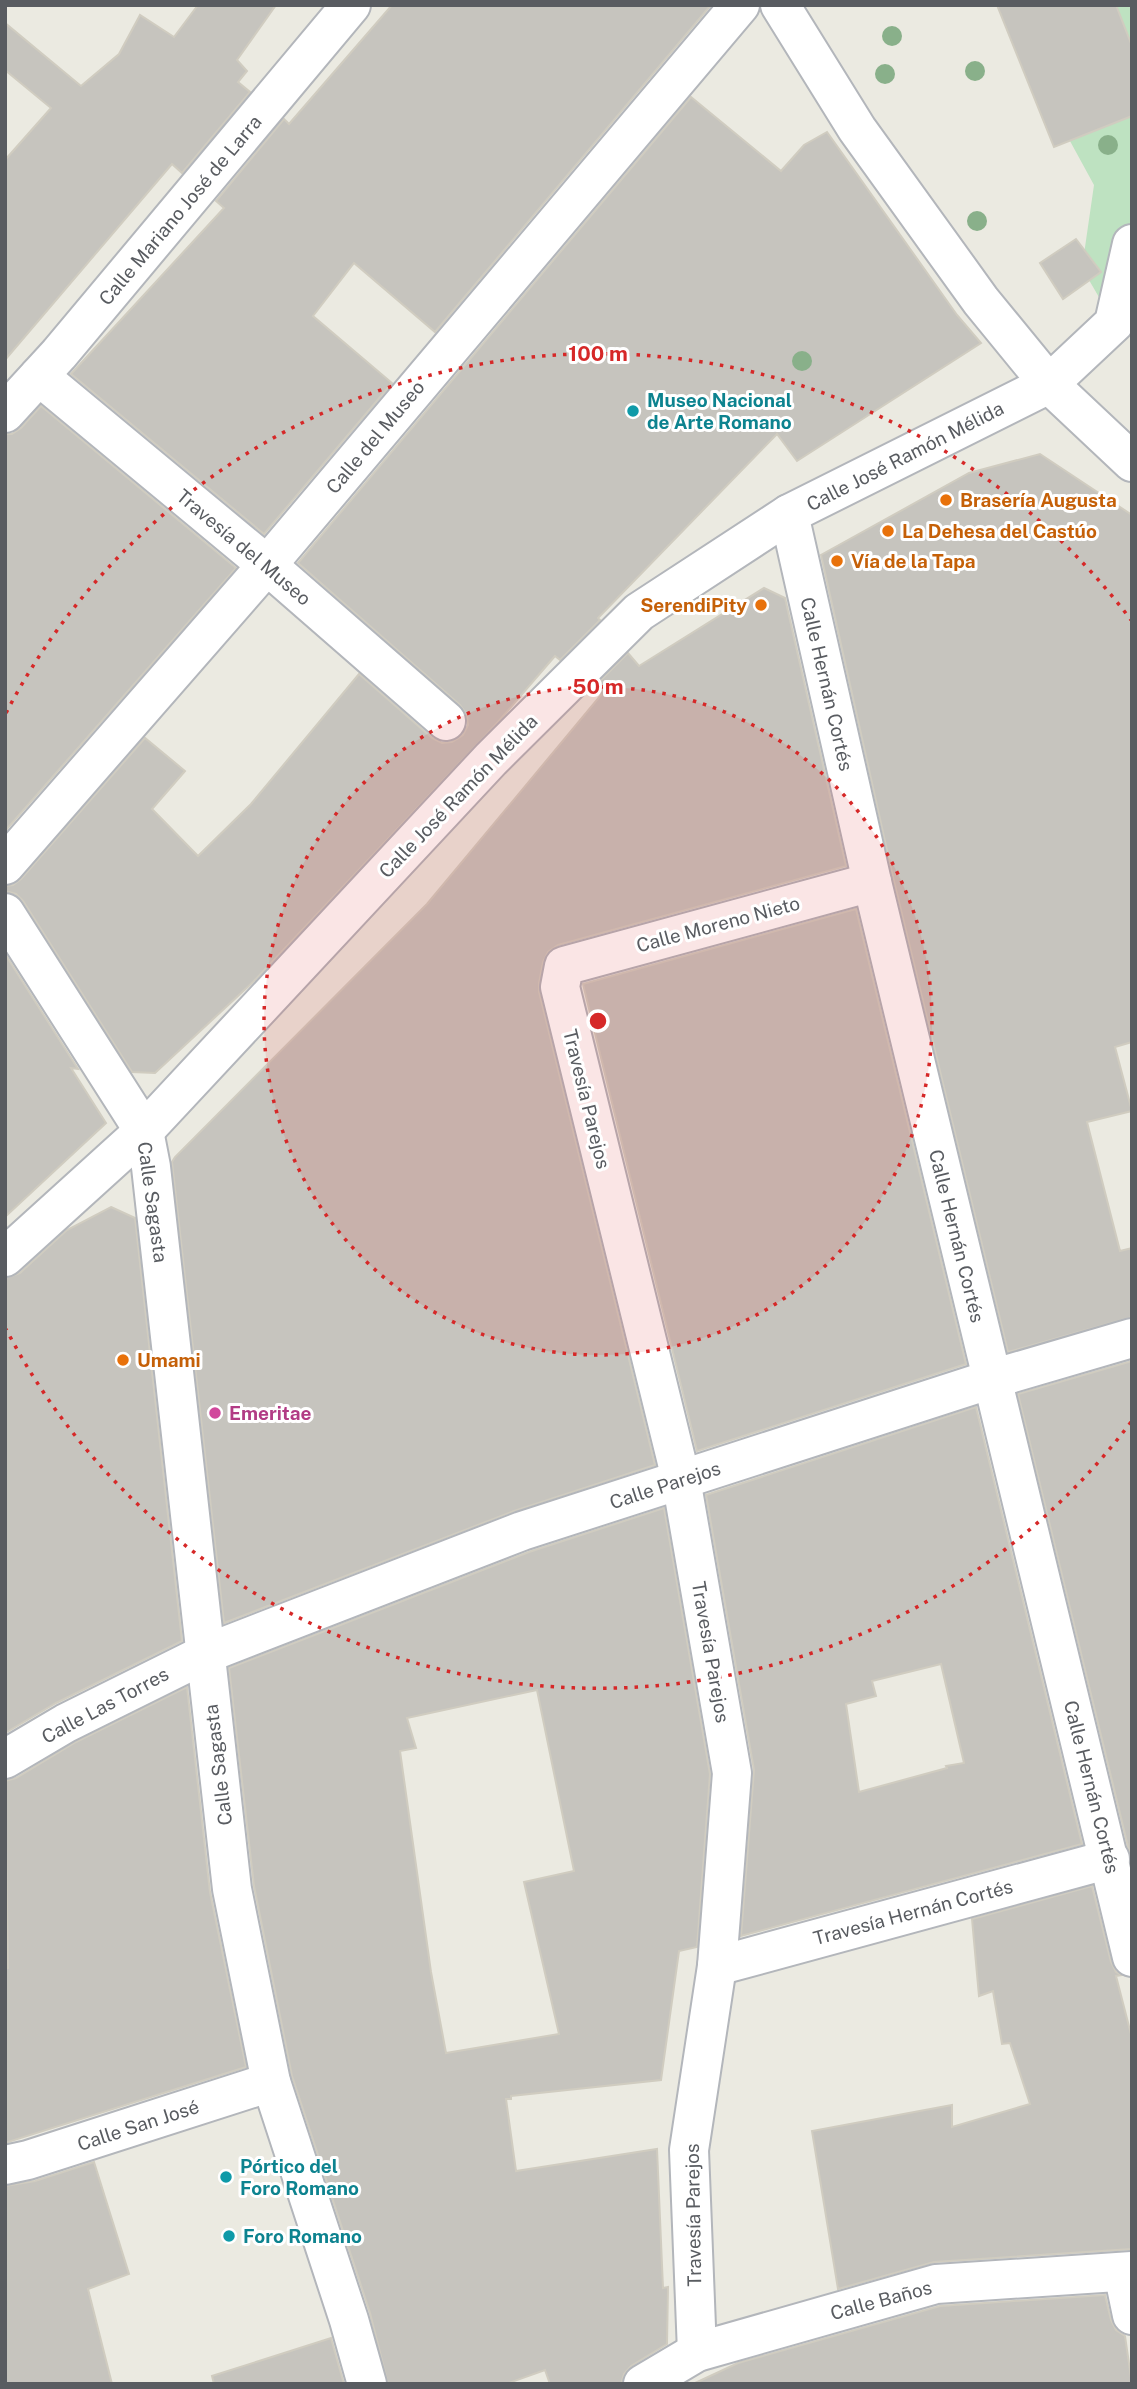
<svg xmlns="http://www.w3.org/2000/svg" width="1137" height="2389" font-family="'Public Sans',sans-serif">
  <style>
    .green { fill: #bee2c1 }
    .building { fill: #c6c4be; stroke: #d0ccc0; stroke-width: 2; fill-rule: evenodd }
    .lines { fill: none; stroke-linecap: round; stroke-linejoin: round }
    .street-casing { stroke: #b3b6bb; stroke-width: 42 }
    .street { stroke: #fff; stroke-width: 38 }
    .tree { fill: #89b08a }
    .ring { fill: none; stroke: #d62828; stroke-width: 3.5; stroke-dasharray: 3.5 7 }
    .culture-dot { fill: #0f9aa8; stroke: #fff; stroke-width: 2.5 }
    .food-dot { fill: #e8710a; stroke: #fff; stroke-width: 2.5 }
    .hotel-dot { fill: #d1479c; stroke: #fff; stroke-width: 2.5 }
    .labels { text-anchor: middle; stroke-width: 6; stroke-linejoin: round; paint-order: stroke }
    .street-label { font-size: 19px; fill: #595c61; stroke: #fff }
    .culture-label { font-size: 19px; font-weight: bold; fill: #0d838f; stroke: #fff; text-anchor: start }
    .food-label { font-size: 19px; font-weight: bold; fill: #c56008; stroke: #fff; text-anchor: start }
    .hotel-label { font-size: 19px; font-weight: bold; fill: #b23c85; stroke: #fff; text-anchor: start }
    .centre { fill: #d62828; stroke: #fff; stroke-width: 3.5 }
    .ring-label { font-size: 21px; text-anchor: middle; font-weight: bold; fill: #d62828; stroke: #fff; stroke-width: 6; stroke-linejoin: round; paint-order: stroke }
  </style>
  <rect width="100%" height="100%" fill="#ebeae1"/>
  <g class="green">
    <path d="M1116,5H1132V46Z"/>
    <path d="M1132,116V319L1114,323L1082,268L1094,185L1070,141Z"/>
  </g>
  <g class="building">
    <path d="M198,5H276L237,60L247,71L238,82L250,92L182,173L172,164L5,360V160L51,108L5,70V23L81,86L119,54L140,15L174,37Z"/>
    <path d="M392,5H711L435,332L354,263L313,316L392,383L264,534L71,374L224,208L216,201L284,119L289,124Z"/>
    <path d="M997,5H1116L1132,46V116L1054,147Z"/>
    <path d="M691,97L781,171L804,145L827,132L957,315L981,343L797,461L777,434L598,618L600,620L560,660L555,656L498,722L253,982L155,1073L132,1072L23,901L16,894L5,891V886L13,885L21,879L145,738L185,771L152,809L198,856L251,804L359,674L432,738L442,743L452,742L463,735L468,725L467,715L460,705L298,563Z"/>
    <path d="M1076,239L1101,272L1063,299L1040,263Z"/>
    <path d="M41,406L236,568L5,831V434H12L21,428Z"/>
    <path d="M1040,454L1132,515V1042L1115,1047L1132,1111L1087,1122L1120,1251L1132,1248V1317L1008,1352L893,877L821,555L969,473Z"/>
    <path d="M764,588L785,598L846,866L558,945L548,952L543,962L539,983V992L655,1465L514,1511L224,1623L172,1162L175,1157L427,904L601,695L593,688L628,653L639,666Z"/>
    <path d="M856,909L966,1364L697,1451L583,984Z"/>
    <path d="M5,954L78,1069L71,1068L106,1123L5,1217Z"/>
    <path d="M111,1207L135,1218L182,1641L56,1703L5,1733V1278L20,1273L67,1230Z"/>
    <path d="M1132,1361V1863L1018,1394Z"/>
    <path d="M976,1407L1082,1844L741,1936L754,1770L706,1495ZM941,1664L964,1763L946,1766L947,1768L859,1792L846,1704L876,1696L872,1681Z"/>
    <path d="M664,1508L710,1774L697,1947L679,1951L661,2080L511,2096V2099H506L516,2171L657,2149L663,2288L668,2287L667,2344L631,2366L624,2374L621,2384H550L545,2370L506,2384H388L370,2313L292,2076L254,1886L229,1668L529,1552ZM537,1690L574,1871L524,1882L559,2034L446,2053L431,1972L400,1751L416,1748L407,1718Z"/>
    <path d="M187,1687L210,1892L246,2067L5,2143V1969L8,1968L5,1781L16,1778L76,1742Z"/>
    <path d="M1092,1886L1111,1962L1116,1972L1122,1975L1116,1976L1132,2038V2249L934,2262L838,2289L812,2131L952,2105V2127L1030,2104L1010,2043L1002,2044L993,1991L979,1996L972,1919Z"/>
    <path d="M94,2162L129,2274L88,2289L112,2384H5V2186L35,2181Z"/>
    <path d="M1105,2295L1111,2320L1116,2330L1125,2336L1132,2384H693L738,2363L940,2306Z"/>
    <path d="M331,2338L344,2384H214L212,2376Z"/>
  </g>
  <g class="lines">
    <g class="street-casing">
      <g id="street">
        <path d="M780,5L857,129L981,301L1049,384L1132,462"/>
        <path d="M39,376L267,565L446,721"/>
        <path d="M5,413L59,354L351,5"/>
        <path d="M789,514L872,882L1132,1957"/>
        <path d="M5,865L267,565L740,5"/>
        <path d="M5,913L144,1131L151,1167L232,1889L271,2082L349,2320L367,2384"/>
        <path d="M5,1257L144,1131L491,759L639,612L789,514L1049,384L1114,323L1132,244"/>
        <path d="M5,1759L66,1723L205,1654L522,1531L992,1379L1132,1338"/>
        <path d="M717,1966L1110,1859"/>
        <path d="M5,2165L28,2160L271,2082"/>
        <path d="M1123,2272L1132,2315"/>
        <path d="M697,2352L689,2150L717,1966L732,1773L681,1479L560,987L564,966L872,882"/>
        <path d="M643,2384L697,2352L936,2284L1132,2271"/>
      </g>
    </g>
    <use href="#street" class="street"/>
  </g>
  <g class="tree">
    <circle cx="892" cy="36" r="10"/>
    <circle cx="975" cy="71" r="10"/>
    <circle cx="885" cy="74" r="10"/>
    <circle cx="1108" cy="145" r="10"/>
    <circle cx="977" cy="221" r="10"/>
    <circle cx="802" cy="361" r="10"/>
  </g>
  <circle cx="598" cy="1021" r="334" fill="#d62828" fill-opacity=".12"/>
  <g class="ring">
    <circle cx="598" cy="1021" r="334"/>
    <path d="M1131 1422A667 667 0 0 1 6 1329M6 713A667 667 0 0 1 1131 620"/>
  </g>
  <g class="culture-dot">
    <circle cx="633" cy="411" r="7"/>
    <circle cx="226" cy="2177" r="7"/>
    <circle cx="229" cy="2236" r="7"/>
  </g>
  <g class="food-dot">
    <circle cx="946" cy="500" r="7"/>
    <circle cx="888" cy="531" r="7"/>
    <circle cx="837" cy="561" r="7"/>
    <circle cx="761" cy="605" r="7"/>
    <circle cx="123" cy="1360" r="7"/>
  </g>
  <circle class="hotel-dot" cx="215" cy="1413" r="7"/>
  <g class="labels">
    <g class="street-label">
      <text transform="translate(180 210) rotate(-50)" y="7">Calle Mariano José de Larra</text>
      <text transform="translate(375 437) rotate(-50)" y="7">Calle del Museo</text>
      <text transform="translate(905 456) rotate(-27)" y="7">Calle José Ramón Mélida</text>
      <text transform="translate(244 547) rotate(40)" y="7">Travesía del Museo</text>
      <text transform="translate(827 684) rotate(77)" y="7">Calle Hernán Cortés</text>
      <text transform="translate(458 796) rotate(-46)" y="7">Calle José Ramón Mélida</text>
      <text transform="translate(718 924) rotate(-15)" y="7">Calle Moreno Nieto</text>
      <text transform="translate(587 1099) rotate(76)" y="7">Travesía Parejos</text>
      <text transform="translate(153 1202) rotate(82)" y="7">Calle Sagasta</text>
      <text transform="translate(957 1236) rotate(76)" y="7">Calle Hernán Cortés</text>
      <text transform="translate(665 1485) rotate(-18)" y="7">Calle Parejos</text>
      <text transform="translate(711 1652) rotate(80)" y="7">Travesía Parejos</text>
      <text transform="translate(105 1705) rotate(-28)" y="7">Calle Las Torres</text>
      <text transform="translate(218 1765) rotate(-97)" y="7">Calle Sagasta</text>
      <text transform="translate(1092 1787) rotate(76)" y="7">Calle Hernán Cortés</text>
      <text transform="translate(913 1912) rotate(-15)" y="7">Travesía Hernán Cortés</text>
      <text transform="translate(138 2125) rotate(-18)" y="7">Calle San José</text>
      <text transform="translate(693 2215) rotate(-91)" y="7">Travesía Parejos</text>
      <text transform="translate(881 2300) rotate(-15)" y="7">Calle Baños</text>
    </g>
    <g class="culture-label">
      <text x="647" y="407">Museo Nacional<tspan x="647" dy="22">de Arte Romano</tspan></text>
      <text x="240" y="2173">Pórtico del<tspan x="240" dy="22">Foro Romano</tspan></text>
      <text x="243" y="2243">Foro Romano</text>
    </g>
    <g class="food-label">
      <text x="960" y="507">Brasería Augusta</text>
      <text x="902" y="538">La Dehesa del Castúo</text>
      <text x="851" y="568">Vía de la Tapa</text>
      <text x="747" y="612" text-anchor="end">SerendiPity</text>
      <text x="137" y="1367">Umami</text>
    </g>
    <g class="hotel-label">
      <text x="229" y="1420">Emeritae</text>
    </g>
  </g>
  <circle cx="598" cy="1021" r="10" class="centre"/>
  <g class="ring-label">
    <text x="598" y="361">100 m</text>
    <text x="598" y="694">50 m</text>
  </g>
  <rect width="1137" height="2389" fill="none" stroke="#595c61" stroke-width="14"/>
</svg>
